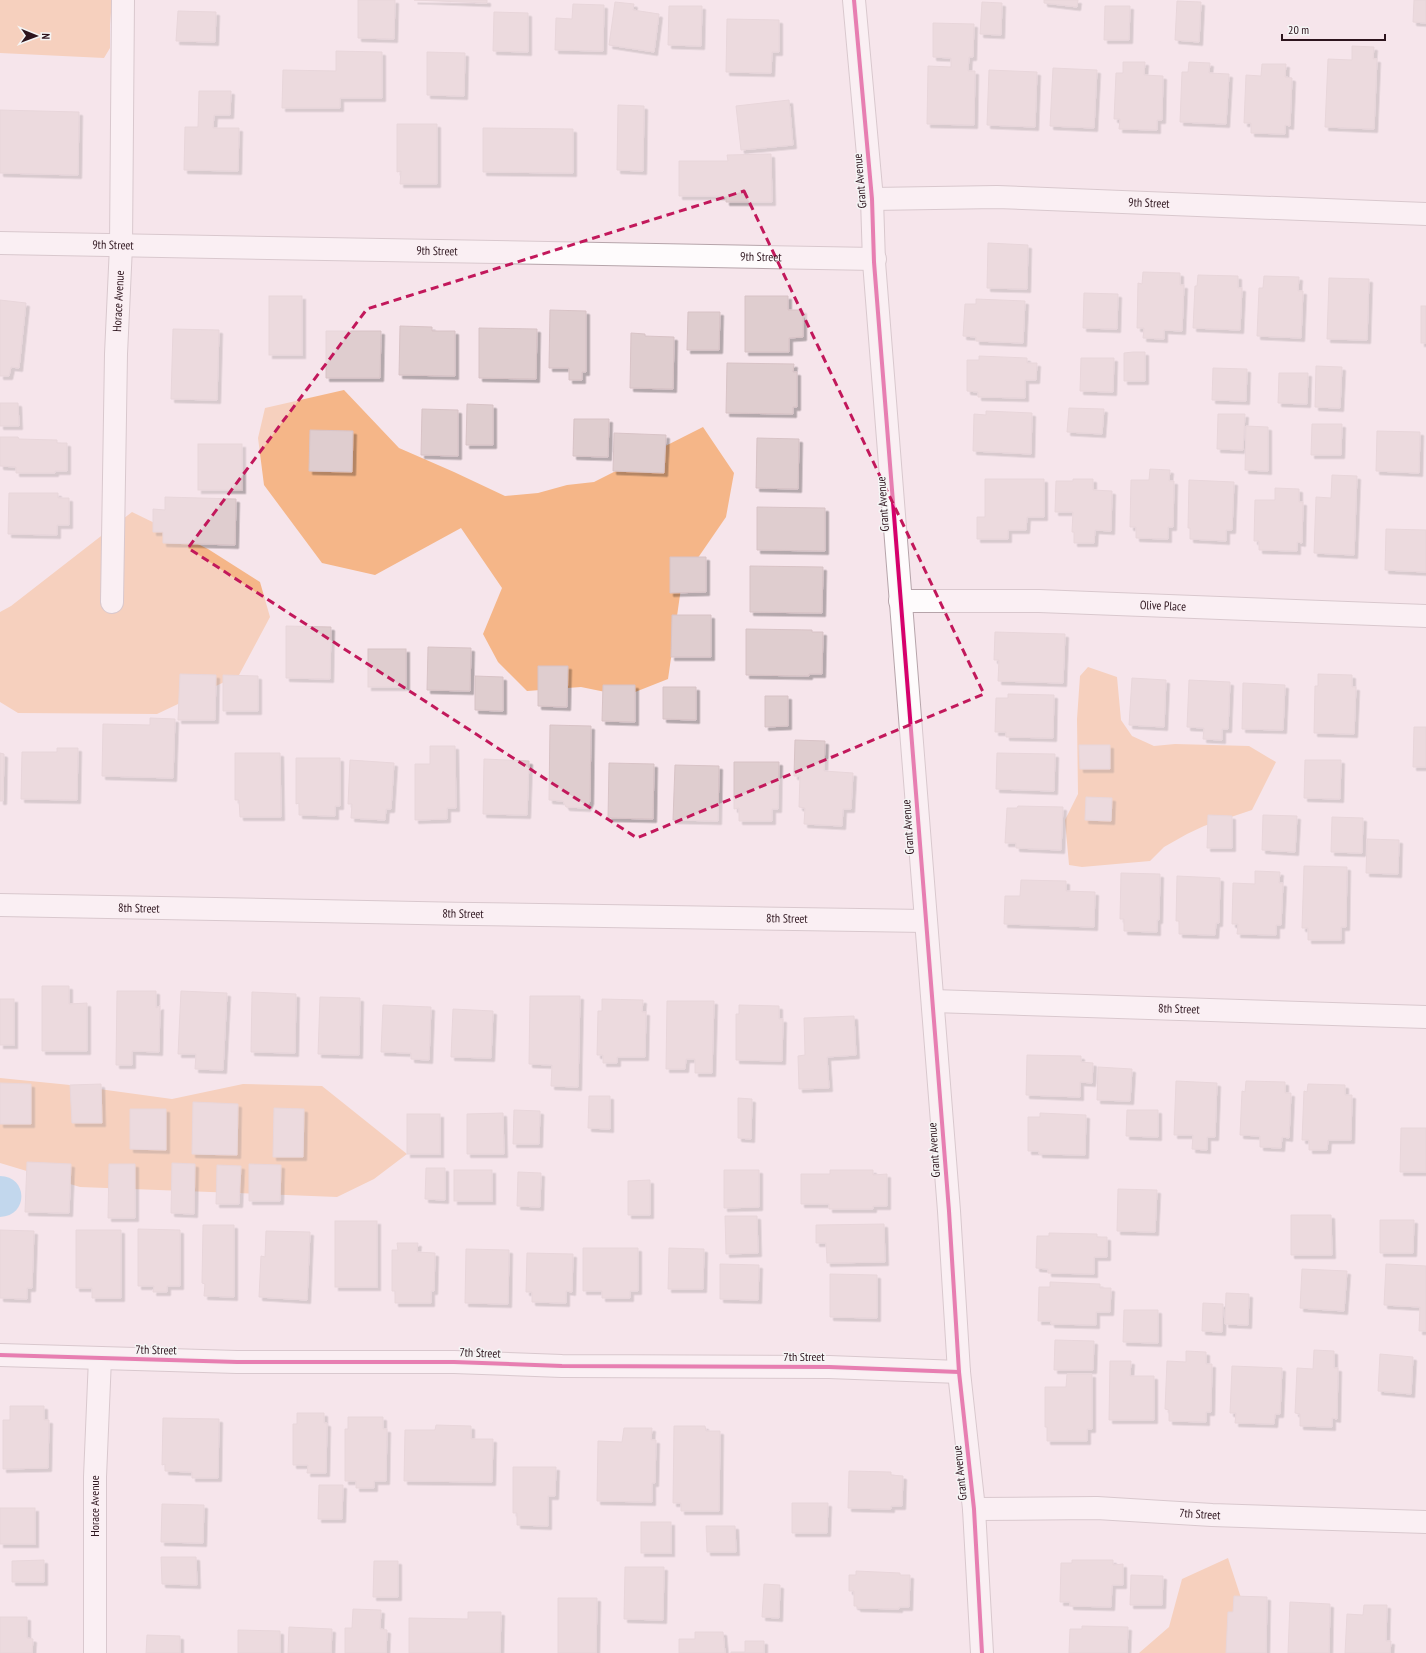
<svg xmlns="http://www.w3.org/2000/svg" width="1426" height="1653" font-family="'PT Sans Narrow',sans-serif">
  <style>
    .forest { fill: #f5b688 }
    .water { fill: #84c6f0 }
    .building { fill: #dfcdcf; stroke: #d8c3c6; filter: url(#shadow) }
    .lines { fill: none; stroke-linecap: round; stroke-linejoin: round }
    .street-casing { stroke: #b6a4aa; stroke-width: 24 }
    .street { stroke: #fefbfc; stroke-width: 22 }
    .cycleway-casing { stroke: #f5f5f5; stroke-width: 6 }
    .cycleway { stroke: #d6006c; stroke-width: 4 }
    .marked { fill: none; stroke: #c2185b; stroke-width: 3; stroke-dasharray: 8 5; stroke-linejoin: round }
    .labels { text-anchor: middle; stroke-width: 3; stroke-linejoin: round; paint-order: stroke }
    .street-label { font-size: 12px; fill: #2d141d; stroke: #f5f5f5 }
  </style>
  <defs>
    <filter id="shadow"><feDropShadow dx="3.5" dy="3.5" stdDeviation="0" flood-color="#0004"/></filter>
  </defs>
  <rect width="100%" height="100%" fill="#f6e5eb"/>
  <g class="forest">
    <path d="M0,0H112L110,25V48L104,58L0,53Z"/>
    <path d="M344,390L399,448L454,472L505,496L538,493L567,485L594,482L703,427L734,473L726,517L682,581L668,679L625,696L581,687L527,691L498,662L483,634L502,588L461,528L375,575L322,563L264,485L258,438L265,408Z"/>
    <path d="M132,512L208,549L260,582L270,617L239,675L157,714L18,713L0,702V612L11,606Z"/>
    <path d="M1088,667L1117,677L1121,720L1132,736L1154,746L1175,744L1249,746L1276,762L1252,810L1204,826L1187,834L1164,847L1150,861L1082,867L1069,865L1065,820L1078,794L1077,719L1080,676Z"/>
    <path d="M0,1078L70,1085L172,1099L243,1084L322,1086L407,1154L374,1179L337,1197L80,1187L0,1163Z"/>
    <path d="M1228,1558L1259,1653H1139L1169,1627L1182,1579Z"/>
  </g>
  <path class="water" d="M0,1176C28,1176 29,1216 0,1217Z"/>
  <g class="building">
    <path d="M358,0H395L394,39L358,38Z"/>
    <path d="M414,0H487V3Z"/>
    <path d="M1044,0H1078L1077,7L1044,3Z"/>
    <path d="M1414,0H1426V23L1413,22Z"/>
    <path d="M1177,1L1201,2L1199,42L1175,40Z"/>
    <path d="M615,2L634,4L633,10L659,14L654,52L609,45Z"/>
    <path d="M982,2L1002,3L1001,35L980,34Z"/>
    <path d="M573,4L604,5L603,51L555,50L556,18L572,19Z"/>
    <path d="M669,6H702L701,46L668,45Z"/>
    <path d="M1105,6H1130L1129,40H1104Z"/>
    <path d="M178,11L216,12L215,42L176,41Z"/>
    <path d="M494,12L528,13V52L493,51Z"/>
    <path d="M727,19L779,20V52H772L771,73L726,72Z"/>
    <path d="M933,23L974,24L973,57H969L968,71H975L974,125L927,124L928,66L951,67V58L933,57Z"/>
    <path d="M1352,46L1374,47L1373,59H1377L1374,129L1325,127L1328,59L1352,60Z"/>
    <path d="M336,51L382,52V98H340V108H282L283,70L336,71Z"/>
    <path d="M427,52L465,53L464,96L427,95Z"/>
    <path d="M1123,62H1145L1144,75L1163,76L1162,120H1157V130L1119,129L1120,119H1114L1116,73H1123Z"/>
    <path d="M1189,62L1210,63L1209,73L1229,74L1226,124L1180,122L1182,72H1188Z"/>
    <path d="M1262,64H1286L1285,77L1292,78L1290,126L1285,125V134L1251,133V123H1244L1246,75L1261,76Z"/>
    <path d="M1053,68L1097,70L1094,128L1050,126Z"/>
    <path d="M989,70L1037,72L1035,127L987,125Z"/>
    <path d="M199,91H231L230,115H214L213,128H239L238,171L184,170L185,127H198Z"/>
    <path d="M789,100L793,145L741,150L736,106Z"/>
    <path d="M618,105L644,106L643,171L617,170Z"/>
    <path d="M0,110L79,112L78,175L0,173Z"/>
    <path d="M397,124H437V184H400L401,171L397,172Z"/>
    <path d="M483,128L573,129V173L483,172Z"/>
    <path d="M771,154L772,202H726V196H679V161H728L727,155Z"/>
    <path d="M988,243L1028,245L1027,289L987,288Z"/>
    <path d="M1143,272L1180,273V285H1184L1182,331L1164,330V339L1143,338L1144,328H1137L1138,283L1142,284Z"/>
    <path d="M1198,275L1238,276V288H1242L1240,330L1193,328L1195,286H1197Z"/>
    <path d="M1264,276L1299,277L1298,291H1303L1301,338L1257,336L1259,288H1263Z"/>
    <path d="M1329,278L1369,279L1367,340L1327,339Z"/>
    <path d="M1084,293L1118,294L1117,329L1083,328Z"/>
    <rect x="269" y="296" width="33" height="59"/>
    <path d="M745,296H788V310H803V337L789,338V352H745Z"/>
    <path d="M976,299L1025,301L1023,343L976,341V337L963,336L965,304H976Z"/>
    <path d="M0,300L26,303L19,368L11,367L9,376H0Z"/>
    <rect x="1421" y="306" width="5" height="37"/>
    <path d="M550,310L586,311V372H582V380H569V368H549Z"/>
    <path d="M688,312H720L719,350H687Z"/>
    <path d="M400,326L432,327V331H455V376L399,375Z"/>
    <path d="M479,328L537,329L536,379L479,378Z"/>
    <path d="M173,329L219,330L217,400L171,399Z"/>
    <path d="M326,331H381L380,378H326Z"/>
    <path d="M631,333L645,334V336L674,337L673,389L630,388Z"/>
    <path d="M1133,352H1145V381H1124V353Z"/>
    <path d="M979,356L1027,358V363H1037L1036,380H1025V398L978,397V392L967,391V360H979Z"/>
    <path d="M1081,358H1114L1113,392L1080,391Z"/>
    <path d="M727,363L794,364L793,372H797V407H793V414L726,413Z"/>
    <path d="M1316,366L1342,367L1340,408L1315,407Z"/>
    <path d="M1213,368L1247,369L1246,401L1212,400Z"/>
    <path d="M1279,373H1308L1307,404L1278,403Z"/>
    <path d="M0,403H18L19,426H0Z"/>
    <path d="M467,404L493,405V445H466Z"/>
    <path d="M1069,408L1104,409L1102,434L1067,432Z"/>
    <path d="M422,409L458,410V456L421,455Z"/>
    <path d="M986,411L1032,413L1031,454L973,451L974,414L986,415Z"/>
    <path d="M1218,414H1245L1243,450L1217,449Z"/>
    <path d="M574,419H609L608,457L573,456Z"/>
    <path d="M1312,424H1342L1341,455H1311Z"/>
    <path d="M1246,426L1268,427V471L1245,470Z"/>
    <path d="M310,430L353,431L352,472L309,471Z"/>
    <path d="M1377,431L1420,432L1419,473L1376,471Z"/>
    <path d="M614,433L666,435L664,473L613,471Z"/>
    <path d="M0,437H18L19,439L57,440V443H67V471H55V473H16V467L0,466Z"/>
    <path d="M757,438L799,439L798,489L756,488Z"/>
    <rect x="198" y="444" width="44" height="46"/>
    <path d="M1150,469L1170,470L1169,481H1174L1173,527H1168V539L1136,538V527H1130L1131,480H1149Z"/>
    <path d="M1332,475L1357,476L1354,555L1314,553L1316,497L1331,498Z"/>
    <path d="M985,479H1044V517H1027L1026,530H1008V539H977V517H985Z"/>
    <path d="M1073,479H1093V490L1112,491L1111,531L1095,530L1094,543H1074V532H1072L1073,512H1055L1056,481H1073Z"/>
    <path d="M1189,480L1234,482L1232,530H1226V541L1190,539V528H1188Z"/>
    <path d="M1275,488L1299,489V502H1303L1302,543L1297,542V551L1259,550V541H1254L1255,500H1275Z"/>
    <path d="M9,493H58V498H69V525H57V535L8,534Z"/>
    <path d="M165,497L236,499L235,545L163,543V532H153V509L165,510Z"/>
    <path d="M757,507L825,508V551L757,550Z"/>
    <path d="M1386,529L1426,530V572L1385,570Z"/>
    <path d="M670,557H706V592L670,593Z"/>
    <path d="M750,566L823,567L822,613L750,612Z"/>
    <path d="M672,615H711V657H671Z"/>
    <path d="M286,626L331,627L330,679L286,678Z"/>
    <path d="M746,629L812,630V632H823L822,674H809V676L746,675Z"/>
    <path d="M995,632L1065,634L1063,683L998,681L999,660H994Z"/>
    <path d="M428,647L471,648L470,691L427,690Z"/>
    <rect x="368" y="649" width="38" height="38"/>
    <path d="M538,666H568L567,707L538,706Z"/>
    <path d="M180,674L216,675L215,720H178Z"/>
    <path d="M1318,674L1352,675V687H1356L1354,734L1314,733L1315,686H1318Z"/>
    <path d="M223,675L258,676V711H223Z"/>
    <path d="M475,676L503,677V711L475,710Z"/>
    <path d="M1132,678L1166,680L1164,727L1129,725Z"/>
    <path d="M1189,680L1230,682L1228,729H1222V740L1203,739L1204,728L1187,727Z"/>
    <path d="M1243,683L1285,685L1283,730L1242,729Z"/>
    <path d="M603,685H635V722L602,721Z"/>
    <path d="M663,687H696V720L663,719Z"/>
    <path d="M1008,694L1054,695L1053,738L1006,737V732H995L996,698H1008Z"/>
    <path d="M765,696H788V726L765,727Z"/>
    <path d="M150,718L175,719L173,778L102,776L103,724L150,725Z"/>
    <path d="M550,725L591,726L590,801L587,808L566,807L563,801L549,800Z"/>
    <path d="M1414,727H1426V767H1413Z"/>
    <path d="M795,740L825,741L824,771L853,773L851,809H843L842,826L804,824L805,808L799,807L800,776H794Z"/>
    <path d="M1079,745H1110V769H1080Z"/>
    <path d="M430,746H455L456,808H447V819L415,820V764H430Z"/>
    <path d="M57,748H78L77,800L21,799L22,752H57Z"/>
    <path d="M0,753L4,754L3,801H0Z"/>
    <path d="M235,753H280L281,817H240L239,800H235Z"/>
    <path d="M997,753L1055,754L1054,791L996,789Z"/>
    <path d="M296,758H340V806H335V816L299,815V803L296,804Z"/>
    <path d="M484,759L529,761L527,815L483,814Z"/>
    <path d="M350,760L394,763L391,809H386L385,820L351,818L352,804H348Z"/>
    <path d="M1305,760H1341L1340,799L1304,798Z"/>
    <path d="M734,762H779L778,809H772V821H739V808L734,809Z"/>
    <path d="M609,763L654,764L653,819L608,818Z"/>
    <path d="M675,765L719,766L718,821L673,820Z"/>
    <path d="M1086,797L1112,798L1111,821L1085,820Z"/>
    <path d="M1018,806L1063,807L1061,850L1016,848V843H1005L1007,808H1017Z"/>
    <path d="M1208,815L1232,816V848H1207Z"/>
    <path d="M1263,815L1297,816L1295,852L1262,850Z"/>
    <path d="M1332,817L1363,818L1362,853L1331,852Z"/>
    <path d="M1367,839L1399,840L1398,874L1366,873Z"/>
    <path d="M1304,866L1347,867L1346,927H1341V940H1308V928H1302Z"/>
    <path d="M1255,871L1280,872L1279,883H1283L1281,925H1276V935L1237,934L1238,924H1232L1233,883L1255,884Z"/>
    <path d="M1121,873L1160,874L1159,920H1157V932L1124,931V919H1120Z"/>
    <path d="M1177,876L1220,878L1219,923H1216L1215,935L1179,934V921H1176Z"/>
    <path d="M1021,880L1066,881V891L1095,892L1094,927L1004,924L1005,896H1020Z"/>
    <path d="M42,986H69V1004L87,1003V1051H42Z"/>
    <path d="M117,991H156V1008L160,1006L159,1052L132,1051V1065H116Z"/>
    <path d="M181,991L227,993L223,1070L195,1069L196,1054H178Z"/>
    <path d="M252,992L296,994L295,1053L251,1052Z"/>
    <path d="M530,996H580L578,1087L551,1086L552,1065L529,1064Z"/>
    <path d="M320,997L360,998L359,1055L318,1054Z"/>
    <rect x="0" y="999" width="14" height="46"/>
    <path d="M602,999L643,1000L642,1012H646L645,1057H617V1063H603V1055H597L598,1011H602Z"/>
    <path d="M667,1001H714L712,1073H695V1059H686L685,1069H666Z"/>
    <path d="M383,1005L431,1007L429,1060L411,1059V1053L381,1052Z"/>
    <path d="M739,1005L779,1006V1019H783L782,1061L736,1060V1014H739Z"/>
    <path d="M453,1009L493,1011L491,1058L451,1057Z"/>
    <path d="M854,1016L856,1055L827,1057L829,1088L799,1089L798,1056L805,1055L804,1018Z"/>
    <path d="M1027,1055L1081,1056V1062L1093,1063L1092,1083L1080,1082V1097L1026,1095Z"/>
    <path d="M1098,1067L1132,1069L1130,1101L1097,1100Z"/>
    <path d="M1176,1081L1217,1083L1215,1137H1207V1150L1192,1149L1193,1135H1174Z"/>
    <path d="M1246,1081L1285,1082V1093H1291L1289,1138L1282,1137L1281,1148L1260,1147V1136L1240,1135L1242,1091L1245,1092Z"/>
    <path d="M0,1083L31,1084V1124H0Z"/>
    <path d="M101,1084L102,1123H72L70,1085Z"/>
    <path d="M1308,1084L1345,1085V1095H1352L1351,1140H1328L1327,1150H1309V1140H1302L1304,1091L1307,1092Z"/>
    <path d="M589,1096H610V1129L588,1128Z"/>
    <path d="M738,1098L752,1099L751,1139L738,1138Z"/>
    <path d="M193,1102L238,1104L237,1155L192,1154Z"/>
    <path d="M274,1108L304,1109L303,1157H273Z"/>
    <path d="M130,1109H166V1150L130,1149Z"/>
    <path d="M514,1110L540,1111L539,1144H513Z"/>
    <path d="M1127,1110H1158V1137L1126,1136Z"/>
    <path d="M503,1113L504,1154H467V1114Z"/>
    <path d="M1040,1113L1086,1115L1085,1155L1039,1154V1151H1028V1117H1040Z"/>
    <rect x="407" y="1114" width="33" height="40"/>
    <path d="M1401,1128H1426V1172H1400Z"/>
    <path d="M27,1162L71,1164L69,1213L25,1212Z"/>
    <path d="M172,1163L195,1164L194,1214L171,1213Z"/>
    <path d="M109,1164H135V1218H108Z"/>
    <path d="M249,1164L281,1165L280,1201H249Z"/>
    <path d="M217,1165L241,1166L239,1204H216Z"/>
    <path d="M426,1168H445V1200L425,1199Z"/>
    <rect x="454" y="1170" width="38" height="31"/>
    <path d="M724,1170H759V1207L724,1208Z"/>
    <path d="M830,1170H873V1175L887,1174V1206H873V1209H829V1204H801V1174H830Z"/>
    <path d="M518,1172L541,1173L540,1207L517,1206Z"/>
    <path d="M650,1180V1215H628V1181Z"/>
    <path d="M1118,1189L1157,1190L1155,1232L1117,1231Z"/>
    <path d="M1291,1215H1331L1332,1255H1291Z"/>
    <path d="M725,1216H757L758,1253L726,1254Z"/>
    <path d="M1380,1220H1414L1413,1253H1380Z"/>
    <rect x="335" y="1221" width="42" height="66"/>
    <path d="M884,1224L885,1262L827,1263L826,1243H816V1225Z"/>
    <path d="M203,1225H234V1297L204,1296L205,1284L202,1283Z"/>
    <path d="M138,1229L180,1230V1286H167V1292H153L154,1286H138Z"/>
    <path d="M0,1230L34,1231L32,1288H27V1299L0,1298Z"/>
    <path d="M76,1230H121V1298H92V1288H76Z"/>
    <path d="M266,1231L310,1232L307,1300L259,1297L261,1256L265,1257Z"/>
    <path d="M1049,1233L1097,1234V1237H1107V1257H1094V1274L1048,1273V1269L1036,1268L1037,1236H1049Z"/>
    <path d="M397,1243H418L417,1252L435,1253L434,1291H431V1303H395V1291H392V1250H398Z"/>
    <path d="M583,1248H638V1291H630V1298H602V1291H583Z"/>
    <path d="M669,1248L704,1249L703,1289H668Z"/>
    <path d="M466,1249L509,1250L508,1304L465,1303Z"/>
    <path d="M527,1253L573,1254L572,1292L566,1291V1303L532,1302V1292H526Z"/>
    <path d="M720,1264L759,1265L758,1300L720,1299Z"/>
    <path d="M1386,1264L1426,1266V1331H1419L1420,1307L1384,1305Z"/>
    <path d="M1302,1269L1347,1271L1344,1311L1300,1308Z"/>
    <path d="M830,1274L877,1275V1318L830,1317Z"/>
    <path d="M1050,1282L1100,1284V1288H1111L1110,1312H1096V1325L1051,1324V1321H1038L1039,1287H1050Z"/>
    <path d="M1226,1293L1249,1294L1248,1325L1225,1324Z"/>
    <path d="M1203,1303L1223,1304L1222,1332L1202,1331Z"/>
    <path d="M1124,1310H1158V1343L1123,1342Z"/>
    <path d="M1055,1340L1094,1341L1093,1370H1054Z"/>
    <path d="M1314,1350L1334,1351V1368H1338L1337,1419L1332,1418V1427L1300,1426V1414L1295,1413L1297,1368L1313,1369Z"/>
    <path d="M1186,1351L1206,1352V1364H1212L1211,1412H1206V1422L1169,1421V1410L1165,1409L1167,1361L1186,1362Z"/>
    <path d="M1380,1354L1413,1357L1411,1394L1378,1391Z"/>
    <path d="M1110,1361H1131L1130,1376H1154V1420H1109Z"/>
    <path d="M1232,1366L1282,1368L1280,1414H1275L1274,1424L1235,1423L1236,1413H1230Z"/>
    <path d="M1067,1374H1092V1429H1087V1441H1047V1427H1045V1387H1066Z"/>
    <path d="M10,1406H44V1420H49L48,1468L3,1469V1420H10Z"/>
    <path d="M297,1413H324V1423H327L326,1473H307L308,1465H293V1424H297Z"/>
    <path d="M348,1417H383V1429H387L386,1481H374V1488H356V1481H345V1429H348Z"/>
    <path d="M163,1418L219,1419L218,1478H192V1472L165,1471V1464L162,1465Z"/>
    <path d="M436,1425L471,1426V1439H493L492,1482L404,1481L405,1430H435Z"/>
    <path d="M674,1426H705L706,1431H720L719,1511H681V1503H673Z"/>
    <path d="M624,1428H652L651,1440H656L655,1483H652V1502L597,1501L598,1441L622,1442Z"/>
    <path d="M513,1467H556L555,1496H548V1526L517,1525V1513H513Z"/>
    <path d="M849,1471L891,1472V1475L903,1476L902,1506H891V1509L848,1508Z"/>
    <path d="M319,1485H343L342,1519H318Z"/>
    <path d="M792,1503H828L827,1533H792Z"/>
    <path d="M162,1504L204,1505L203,1543L161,1542Z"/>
    <rect x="0" y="1508" width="35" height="36"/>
    <rect x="641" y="1522" width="30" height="31"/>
    <path d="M706,1526H735L736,1552H707Z"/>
    <path d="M161,1557H196L197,1585L162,1584Z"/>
    <path d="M44,1560V1582H12V1561Z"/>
    <path d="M1072,1560H1113V1565L1123,1564V1585H1112L1111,1607L1070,1606V1602H1060L1061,1563H1072Z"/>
    <path d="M374,1561H398V1597H373Z"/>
    <path d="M625,1567H664L663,1620L624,1619Z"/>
    <path d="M856,1571L900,1573V1575H910L909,1607H899V1609L857,1608V1606H854V1591H849V1575H856Z"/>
    <path d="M1131,1575L1163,1576L1162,1605H1130Z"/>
    <path d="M764,1584L780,1585L779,1618L762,1617Z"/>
    <path d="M1234,1596L1267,1597L1266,1653H1226L1228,1612H1233Z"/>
    <path d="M558,1598H597L596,1653H558Z"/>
    <path d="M1290,1602L1330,1604L1329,1653H1288Z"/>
    <path d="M1364,1605H1387L1386,1641H1391L1390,1653H1345L1347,1614L1363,1615Z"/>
    <path d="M353,1609L381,1610L380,1629L387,1630L386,1653H345V1628H352Z"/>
    <path d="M468,1612H501L500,1653H409V1618L468,1619Z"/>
    <path d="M0,1617H27V1638L33,1639L32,1653H0Z"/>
    <path d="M1082,1626L1128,1627L1127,1653H1069L1070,1629H1082Z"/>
    <path d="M289,1627L332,1629L331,1653H288Z"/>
    <path d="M238,1630L280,1631V1653H238Z"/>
    <path d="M695,1632H723L725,1653H679V1639H695Z"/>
    <path d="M147,1635L180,1636V1653H146Z"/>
    <path d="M745,1641H764V1653H731V1652H745Z"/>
  </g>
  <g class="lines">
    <g class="street-casing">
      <g id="street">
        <path d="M854,0L872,199L874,262L949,1211L959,1372L974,1509L982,1653"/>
        <path id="s1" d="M872,199L997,197L1426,214"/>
        <path id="s2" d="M0,243L875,259"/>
        <path id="s3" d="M900,601H1039L1426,616"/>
        <path id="s4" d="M112,602L116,354L121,246L123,0"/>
        <path id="s5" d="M0,905C308,913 617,915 925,921"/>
        <path id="s6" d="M933,1001L1426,1017"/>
        <path d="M0,1355L237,1362H454L562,1366L829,1367L959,1372"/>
        <path id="s7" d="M974,1509L1097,1508L1212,1515L1426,1522"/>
        <path id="s8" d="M95,1653V1477L100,1358"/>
      </g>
    </g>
    <use href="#street" class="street"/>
    <g class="cycleway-casing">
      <g id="cycleway">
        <path d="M854,0L872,199L874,262L949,1211L959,1372L974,1509L982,1653"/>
        <path d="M0,1355L237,1362H454L562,1366L829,1367L959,1372"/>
      </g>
    </g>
    <use href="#cycleway" class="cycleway"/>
  </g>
  <path d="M0 0H1426V1653H0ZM744,191L984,694L637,838L188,548L367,309Z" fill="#f6e5eb" fill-opacity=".55" fill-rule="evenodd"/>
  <path class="marked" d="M744,191L984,694L637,838L188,548L367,309Z"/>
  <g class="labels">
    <g class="street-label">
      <text transform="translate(860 181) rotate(-95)" y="4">Grant Avenue</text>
      <text dy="4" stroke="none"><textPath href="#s1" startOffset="277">9th Street</textPath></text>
      <text dy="4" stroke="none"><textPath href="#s2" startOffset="113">9th Street</textPath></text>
      <text dy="4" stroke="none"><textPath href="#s2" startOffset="437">9th Street</textPath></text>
      <text dy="4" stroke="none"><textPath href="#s2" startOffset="761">9th Street</textPath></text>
      <text dy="4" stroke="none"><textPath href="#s4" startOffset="301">Horace Avenue</textPath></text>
      <text transform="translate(883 504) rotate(-94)" y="4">Grant Avenue</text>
      <text dy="4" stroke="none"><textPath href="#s3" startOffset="263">Olive Place</textPath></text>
      <text transform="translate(908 827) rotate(-94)" y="4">Grant Avenue</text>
      <text dy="4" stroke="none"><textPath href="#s5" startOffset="139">8th Street</textPath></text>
      <text dy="4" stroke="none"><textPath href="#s5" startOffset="463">8th Street</textPath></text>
      <text dy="4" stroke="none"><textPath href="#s5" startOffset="787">8th Street</textPath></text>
      <text dy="4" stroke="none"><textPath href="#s6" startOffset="246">8th Street</textPath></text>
      <text transform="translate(934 1150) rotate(-94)" y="4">Grant Avenue</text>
      <text transform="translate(156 1350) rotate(1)" y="4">7th Street</text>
      <text transform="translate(480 1353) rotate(2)" y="4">7th Street</text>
      <text x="804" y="1361">7th Street</text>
      <text transform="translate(960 1473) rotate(-96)" y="4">Grant Avenue</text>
      <text dy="4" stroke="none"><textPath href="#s8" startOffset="147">Horace Avenue</textPath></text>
      <text dy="4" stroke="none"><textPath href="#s7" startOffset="226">7th Street</textPath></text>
    </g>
  </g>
  <g transform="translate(36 36) rotate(91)" stroke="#f5f5f5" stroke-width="3" paint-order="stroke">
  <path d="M0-3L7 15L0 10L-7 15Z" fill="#2d141d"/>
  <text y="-6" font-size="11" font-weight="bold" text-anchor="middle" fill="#2d141d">N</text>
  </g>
  <path d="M1282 34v6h103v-6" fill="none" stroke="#2d141d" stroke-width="2"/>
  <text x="1288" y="34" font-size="12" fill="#2d141d" stroke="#f5f5f5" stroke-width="3" paint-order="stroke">20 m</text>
</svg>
